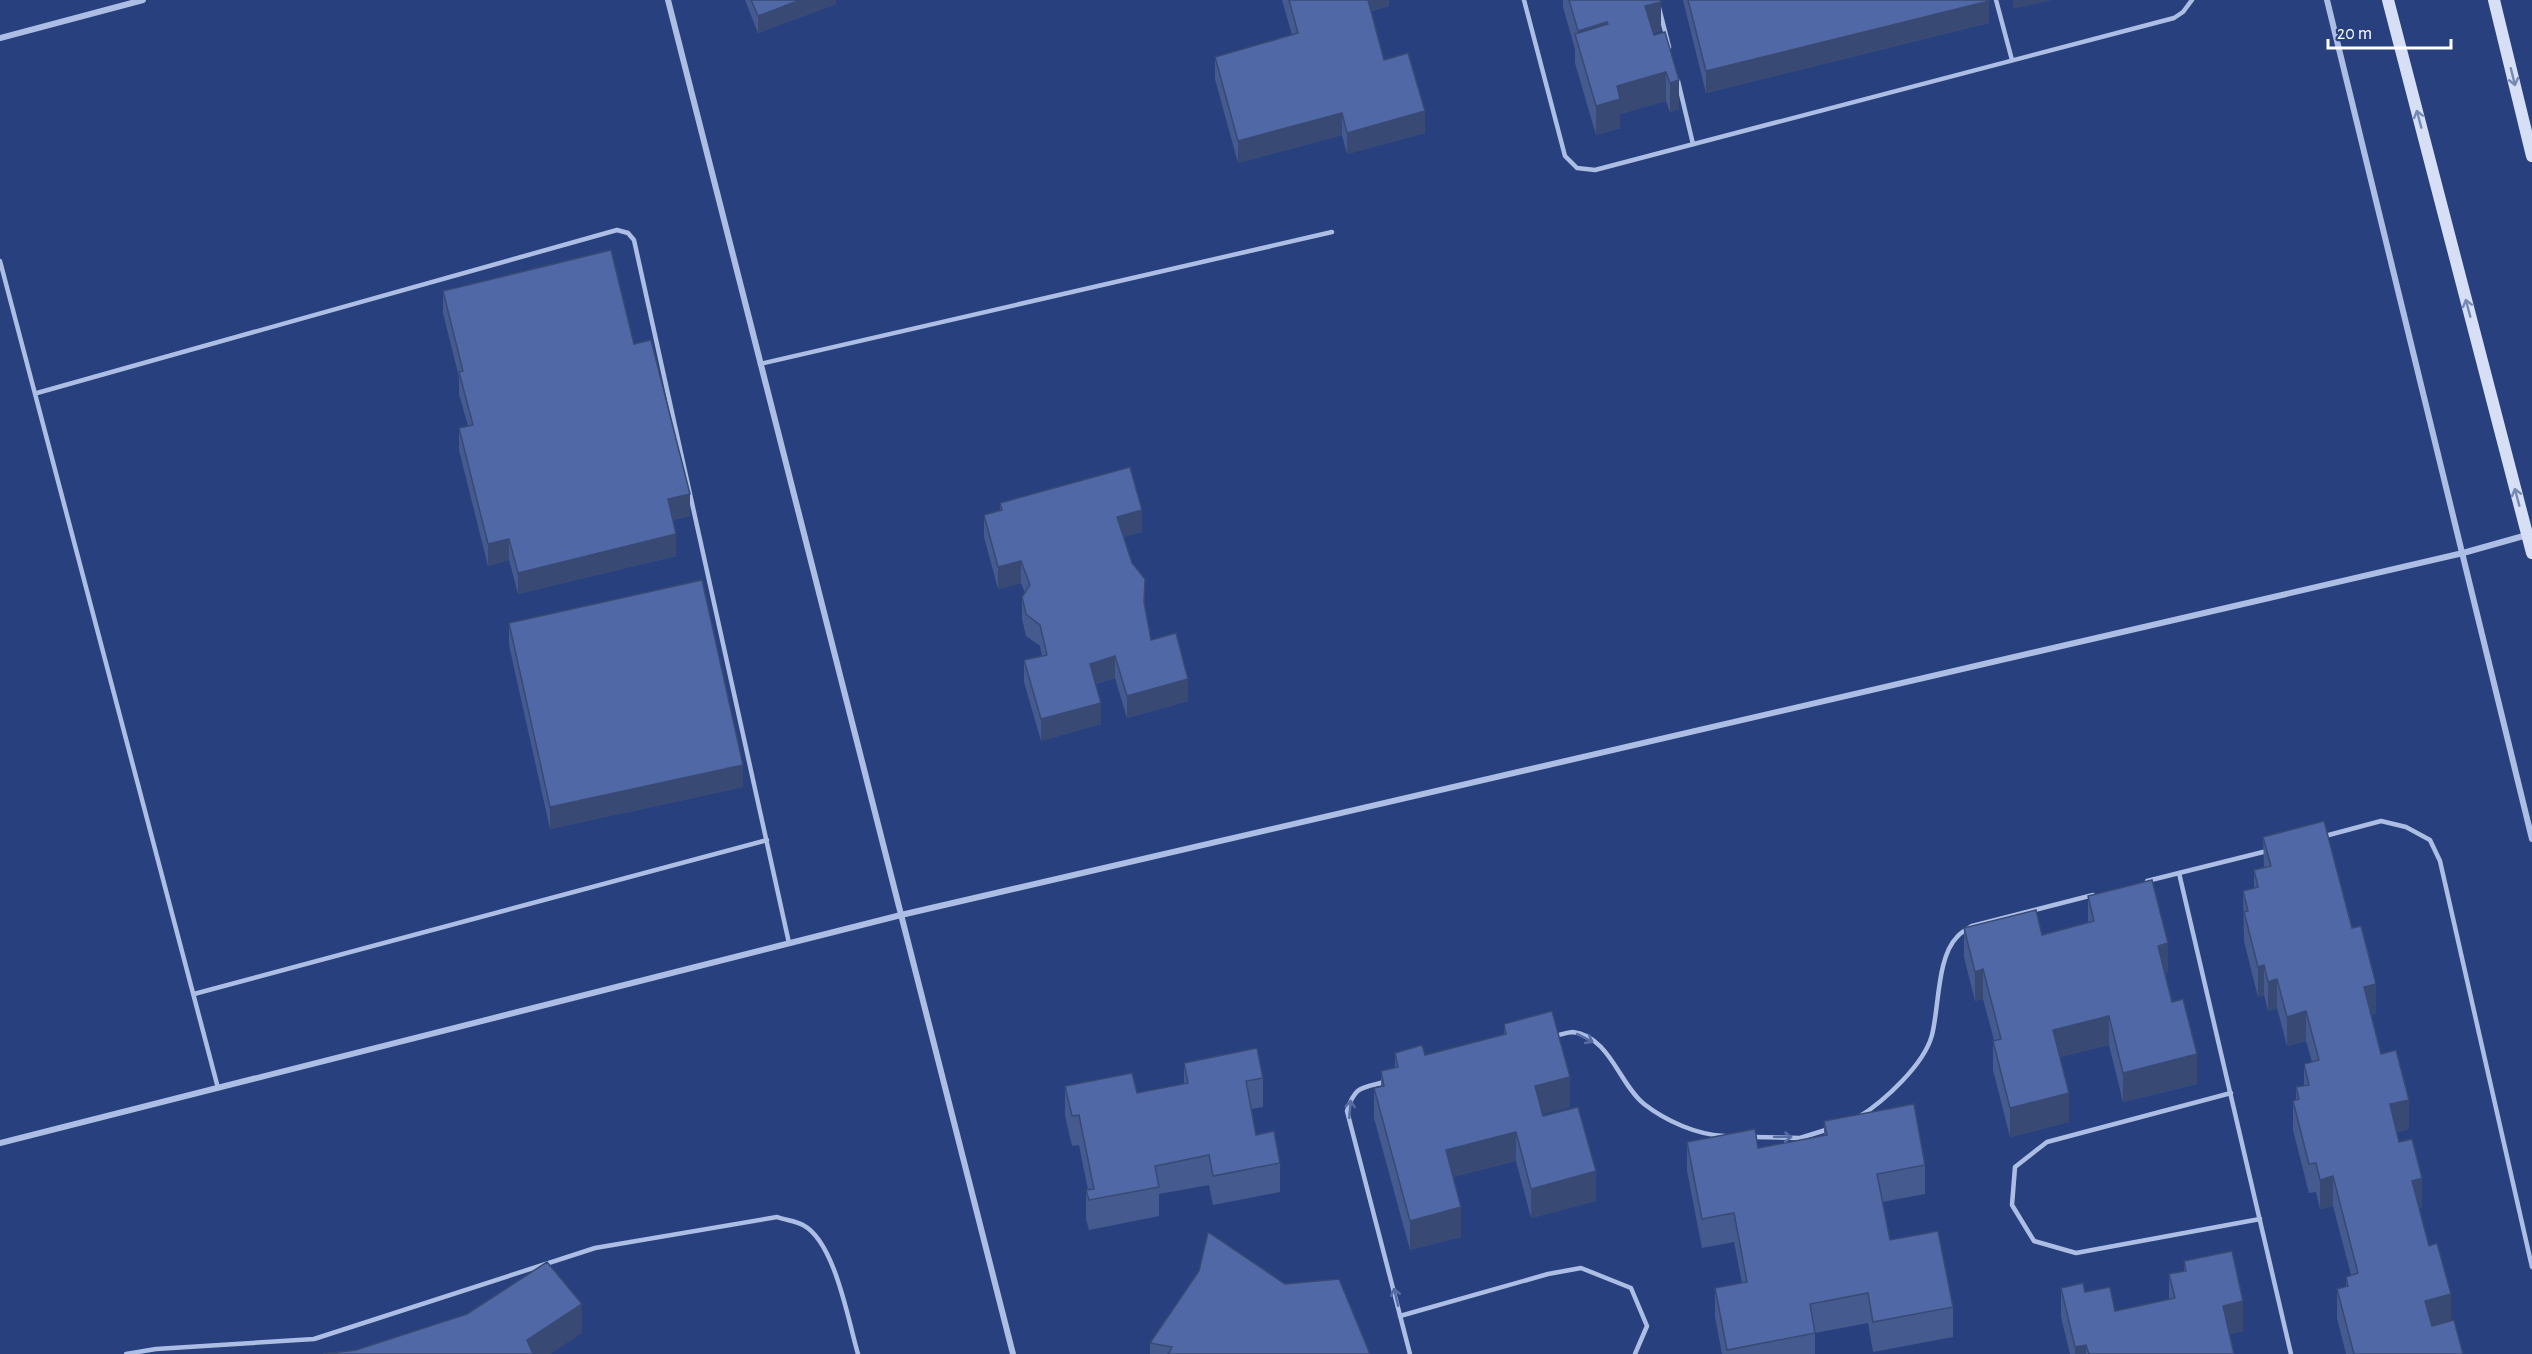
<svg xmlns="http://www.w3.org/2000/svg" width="2532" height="1354" font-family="'Alegreya Sans',sans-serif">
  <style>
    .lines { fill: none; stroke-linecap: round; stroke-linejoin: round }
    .lane { stroke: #adbee5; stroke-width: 4.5 }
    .street { stroke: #adbee5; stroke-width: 6 }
    .secondary { stroke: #d6dff5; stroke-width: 12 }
    .wall { fill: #455a8f }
    .shaded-wall { fill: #384a74 }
    .building { fill: #5069a6; stroke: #384a74; stroke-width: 1.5 }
    .oneway { stroke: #7688b4 }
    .oneway2 { stroke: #576ca2 }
  </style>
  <rect width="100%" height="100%" fill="#28407e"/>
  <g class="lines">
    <g class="lane">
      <path d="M1524,0L1565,156L1577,168L1595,170L2174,18L2183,12L2192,0"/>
      <path d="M1657,0L1669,47"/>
      <path d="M1996,0L2012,60"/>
      <path d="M1678,81L1693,144"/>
      <path d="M0,261L218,1088"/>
      <path d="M760,364L1332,232"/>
      <path d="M37,393L617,230L628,233L634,240L789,943"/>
      <path d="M2325,836L2381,821L2406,827L2430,840L2440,861L2532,1267"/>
      <path d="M2179,873L2291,1354"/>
      <path d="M2147,881L2267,851"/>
      <path d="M194,994L767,840"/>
      <path d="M1555,1036C1560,1035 1568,1032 1573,1032C1610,1037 1619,1084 1644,1104C1666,1121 1697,1135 1725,1136"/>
      <path d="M1385,1082C1361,1088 1355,1086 1347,1111L1410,1354"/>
      <path d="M2231,1093L2047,1142L2015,1167L2012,1205L2034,1241L2076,1253L2260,1219"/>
      <path d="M1859,1117C1884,1101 1924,1065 1932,1035C1939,1008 1937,957 1957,937C1961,932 1967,929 1972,926L2093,895"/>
      <path d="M1752,1137L1800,1138L1829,1129"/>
      <path d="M1400,1316L1548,1274L1581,1268L1631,1288L1647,1326L1635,1354"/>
      <path d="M126,1354L156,1349L314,1339L595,1248L777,1217C785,1220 796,1221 803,1225C835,1242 848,1320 858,1354"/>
    </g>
    <g class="street">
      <path d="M668,0L1013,1354"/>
      <path d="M2327,0L2532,839"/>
      <path d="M0,38L143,0"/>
      <path d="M0,1143L901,915L2463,553L2527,535"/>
    </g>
    <g class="secondary">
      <path d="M2388,0L2532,553"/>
      <path d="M2494,0L2532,156"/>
    </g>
  </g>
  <g class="wall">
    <path d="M745,0H836V4L758,33Z"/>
    <path d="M1282,0H1389V6L1371,11L1384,60L1425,133L1347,154L1342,135L1238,163L1215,79V57L1292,35Z"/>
    <path d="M1563,0H1660L1661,31L1653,33L1679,109L1670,112L1666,101L1620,114V128L1596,135L1575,63V49L1563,7Z"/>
    <path d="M1683,0H1989V23L1706,93Z"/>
    <path d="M443,291L634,344L690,516L673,520L676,556L518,594L509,560L488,566L459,450V428L468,426L459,394V377L443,313Z"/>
    <path d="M1000,503L1142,532L1123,537L1145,601V607L1151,640L1188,701L1127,718L1115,678L1095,684L1101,724L1041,741L1024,682V660L1042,656L1040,646L1026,636L1022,619V597L1025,593L1021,583L998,589L984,537V515L1000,510Z"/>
    <path d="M509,623L743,787L550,829L509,645Z"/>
    <path d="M2263,837L2352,928L2376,1013L2371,1015L2381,1054L2409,1129L2397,1132L2399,1142L2422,1208H2419L2429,1246L2451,1321L2463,1354H2346L2337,1318V1289L2346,1286V1277L2351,1275L2333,1206L2320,1209L2316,1192L2309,1193L2293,1130V1101L2296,1100V1087L2304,1086V1064L2312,1062L2306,1041L2287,1046L2277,1008L2268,1011L2264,995L2258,997L2244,941L2243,891L2254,888V870L2264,868Z"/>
    <path d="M2088,896L2168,972L2165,973L2172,1002L2197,1084L2123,1102L2109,1045L2060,1057L2069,1122L2010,1137L1993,1070V1041L1994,1040L1983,999L1975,1001L1964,957V928L2042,935L2088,923Z"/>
    <path d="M1504,1024L1570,1107L1542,1114L1543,1116L1596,1201L1531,1218L1516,1161L1453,1177L1461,1237L1410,1250L1374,1118V1088L1381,1087V1071L1395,1068V1053L1425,1055L1504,1035Z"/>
    <path d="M1184,1063L1263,1078V1107L1251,1109L1256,1135L1280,1163V1192L1213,1205L1209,1185L1159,1194V1216L1089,1230L1086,1219V1190H1088L1079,1145L1072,1146L1065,1116V1086L1137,1093L1184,1084Z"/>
    <path d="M1824,1121L1925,1165V1194L1882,1202L1890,1240L1953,1307V1337L1873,1352L1868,1323L1815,1333V1354H1722L1715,1317V1288L1742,1283L1734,1242L1702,1248L1687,1171V1142L1758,1148L1824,1136Z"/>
    <path d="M2184,1261L2243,1331L2229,1334L2234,1354H2070L2061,1317V1288L2085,1292L2115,1311L2169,1299V1274L2184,1271Z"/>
    <path d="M1150,1343L1370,1354H1150Z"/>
  </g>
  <g class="shaded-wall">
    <path d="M800,0H836V4L758,33V16Z"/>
    <path d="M1365,0H1389V6L1365,12Z"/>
    <path d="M2013,0H2053L2013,9Z"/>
    <path d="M1989,1V23L1706,93V71Z"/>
    <path d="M1661,2V31L1645,35V6Z"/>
    <path d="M1607,22V51L1578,44V31Z"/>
    <path d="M1666,72V101L1620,114V128L1596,135V106L1617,86Z"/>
    <path d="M1679,80V109L1670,112V83Z"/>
    <path d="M1425,111V133L1347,154V133Z"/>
    <path d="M1342,113V135L1238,163V141Z"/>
    <path d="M690,494V516L668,521V499Z"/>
    <path d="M1142,510V532L1117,539V517Z"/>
    <path d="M676,534V556L518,594V573Z"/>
    <path d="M509,539V560L488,566V544Z"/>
    <path d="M1021,561V583L998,589V567Z"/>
    <path d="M1145,579V601L1144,624V602Z"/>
    <path d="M1115,656V678L1090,685V664Z"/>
    <path d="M1188,679V701L1127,718V696Z"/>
    <path d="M1101,703V724L1041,741V719Z"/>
    <path d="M743,765V787L550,829V807Z"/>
    <path d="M2168,943V972L2158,975V946Z"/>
    <path d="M2264,965V995L2258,997V967Z"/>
    <path d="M1983,969V999L1975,1001V972Z"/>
    <path d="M2277,979V1008L2268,1011V982Z"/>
    <path d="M2376,984V1013L2364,1017V987Z"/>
    <path d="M2306,1011V1041L2287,1046V1017Z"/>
    <path d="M2109,1016V1045L2053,1059V1030Z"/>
    <path d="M2197,1054V1084L2123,1102V1073Z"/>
    <path d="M1570,1077V1107L1535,1116V1086Z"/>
    <path d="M2069,1093V1122L2010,1137V1108Z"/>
    <path d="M2409,1100V1129L2390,1134V1104Z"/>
    <path d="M1516,1132V1161L1446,1179V1150Z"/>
    <path d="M1596,1171V1201L1531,1218V1189Z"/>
    <path d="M2333,1176V1206L2320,1209V1180Z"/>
    <path d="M2422,1178V1208L2412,1210V1181Z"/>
    <path d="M1461,1207V1237L1410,1250V1221Z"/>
    <path d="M2451,1294V1324L2425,1330V1301Z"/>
    <path d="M2243,1301V1331L2223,1335V1306Z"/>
    <path d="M582,1304V1333L551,1354H527V1340Z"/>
    <path d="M2086,1345V1354H2075V1347Z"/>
  </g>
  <g class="building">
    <path d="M751,0H800L758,16Z"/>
    <path d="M1289,0H1368L1384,60L1408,53L1425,111L1347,133L1342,113L1238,141L1215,57L1298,33Z"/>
    <path d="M1569,0H1660L1661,2L1645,6L1654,35L1665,32L1679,80L1670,83L1666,72L1617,86L1620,99L1596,106L1575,34L1608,24L1607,22L1578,31Z"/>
    <path d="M1688,0H1989V1L1706,71Z"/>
    <path d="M611,250L634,344L651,340L690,494L668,499L676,534L518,573L509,539L488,544L459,428L473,425L459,372L463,371L443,291Z"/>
    <path d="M1130,467L1142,510L1117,517L1132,563L1145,579L1144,602L1151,640L1176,633L1188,679L1127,696L1115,656L1090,664L1101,703L1041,719L1024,660L1047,655L1040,625L1026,614L1022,597L1030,585L1021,561L998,567L984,515L1002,510L1000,503Z"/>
    <path d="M702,580L743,765L550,807L509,623Z"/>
    <path d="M2324,821L2352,928L2361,926L2376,984L2364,987L2381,1054L2396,1050L2409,1100L2390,1104L2399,1142L2412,1139L2422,1178L2412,1181L2429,1246L2437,1243L2451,1294L2425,1301L2432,1326L2454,1320L2463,1354H2354L2337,1289L2348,1286L2346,1277L2358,1273L2333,1176L2320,1180L2316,1163L2309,1164L2293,1101L2299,1099L2296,1087L2309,1085L2304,1064L2319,1060L2306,1011L2287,1017L2277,979L2268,982L2264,965L2258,967L2244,912L2248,911L2243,891L2258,887L2254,870L2271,866L2263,837Z"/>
    <path d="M2152,880L2168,943L2158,946L2172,1002L2183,999L2197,1054L2123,1073L2109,1016L2053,1030L2069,1093L2010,1108L1993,1041L2001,1039L1983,969L1975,972L1964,928L2036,910L2042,935L2094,921L2088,896Z"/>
    <path d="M1552,1011L1570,1077L1535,1086L1543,1116L1578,1107L1596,1171L1531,1189L1516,1132L1446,1150L1461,1207L1410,1221L1374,1088L1384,1086L1381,1071L1398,1067L1395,1053L1422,1045L1425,1055L1506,1034L1504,1024Z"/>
    <path d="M1257,1048L1263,1078L1246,1081L1256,1135L1274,1131L1280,1163L1213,1176L1209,1155L1155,1166L1159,1187L1089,1200L1086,1190L1094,1189L1079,1115L1072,1116L1065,1086L1132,1073L1137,1093L1188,1083L1184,1063Z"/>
    <path d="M1914,1104L1925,1165L1877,1174L1890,1240L1938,1231L1953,1307L1873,1322L1868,1293L1810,1304L1815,1333L1727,1350L1715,1288L1747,1282L1734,1213L1702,1219L1687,1142L1755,1129L1758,1148L1827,1135L1824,1121Z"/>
    <path d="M1208,1232L1285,1284L1339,1279L1370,1354H1168L1172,1347L1150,1343L1199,1271Z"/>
    <path d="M2232,1251L2243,1301L2223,1306L2234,1354H2089L2086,1345L2075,1347L2061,1288L2083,1283L2085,1292L2110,1287L2115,1311L2175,1298L2169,1274L2186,1271L2184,1261Z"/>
    <path d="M547,1262L582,1304L527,1340L533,1354H323L356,1350L467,1314Z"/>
  </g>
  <defs><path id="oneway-shaft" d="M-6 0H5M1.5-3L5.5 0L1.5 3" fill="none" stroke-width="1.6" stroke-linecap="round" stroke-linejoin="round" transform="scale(1.5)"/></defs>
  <g class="oneway">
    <use href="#oneway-shaft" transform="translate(2513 77) rotate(76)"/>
    <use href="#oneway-shaft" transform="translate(2419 119) rotate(-105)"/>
    <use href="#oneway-shaft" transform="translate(2468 308) rotate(-105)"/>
    <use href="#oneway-shaft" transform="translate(2517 497) rotate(-105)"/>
  </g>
  <g class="oneway2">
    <use href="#oneway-shaft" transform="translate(1585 1038) rotate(27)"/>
    <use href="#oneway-shaft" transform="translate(1350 1109) rotate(-85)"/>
    <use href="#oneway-shaft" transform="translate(1783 1137) rotate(1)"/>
    <use href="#oneway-shaft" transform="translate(1396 1297) rotate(-104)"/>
  </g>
  <path d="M2328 39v9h123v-9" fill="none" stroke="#ffffff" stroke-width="3"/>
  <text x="2337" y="39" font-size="18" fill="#ffffff" stroke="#28407e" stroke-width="4.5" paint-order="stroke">20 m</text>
</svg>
